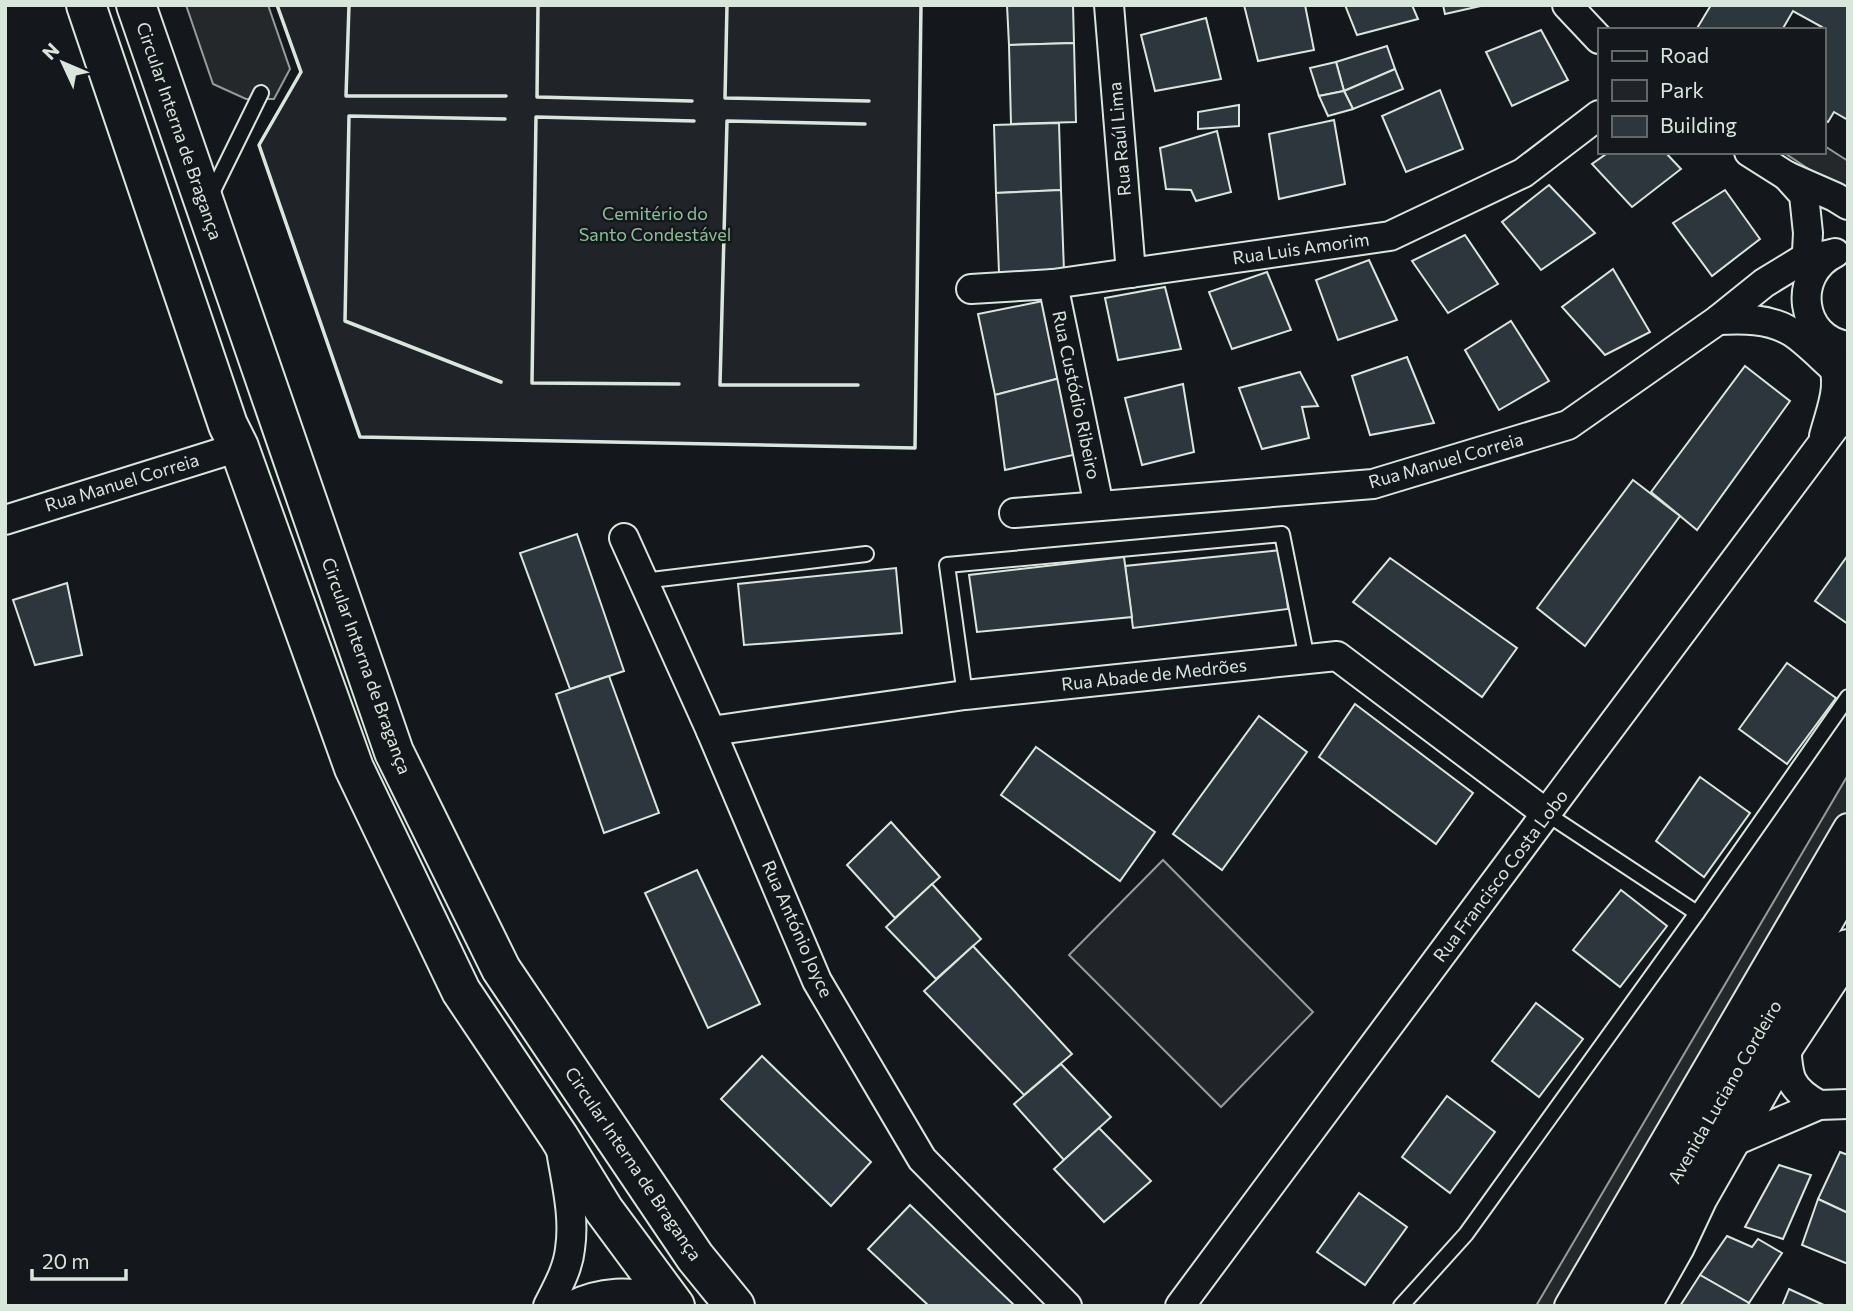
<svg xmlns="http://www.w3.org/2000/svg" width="1853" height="1311" font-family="Commissioner,sans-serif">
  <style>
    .green { fill: #202428; stroke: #939e99; stroke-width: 2 }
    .parking { fill: #24282b; stroke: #939e99; stroke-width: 2 }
    .building { fill: #2c363c; stroke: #d8e6dc; stroke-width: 2 }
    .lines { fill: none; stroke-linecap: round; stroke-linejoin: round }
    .lane-casing { stroke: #d8e6dc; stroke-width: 18 }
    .street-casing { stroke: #d8e6dc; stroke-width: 32 }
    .secondary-casing { stroke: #d8e6dc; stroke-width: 42 }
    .primary-casing { stroke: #d8e6dc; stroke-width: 42 }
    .lane { stroke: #14181c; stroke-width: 14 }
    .street { stroke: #14181c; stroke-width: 28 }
    .secondary { stroke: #14181c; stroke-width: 38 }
    .primary { stroke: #14181c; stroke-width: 38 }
    .wall { stroke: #d8e6dc; stroke-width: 3.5 }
    .labels { text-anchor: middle; stroke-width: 5; stroke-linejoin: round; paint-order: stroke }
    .street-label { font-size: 18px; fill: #d8e6dc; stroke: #14181c }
    .park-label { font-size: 18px; fill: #8ac095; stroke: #14181c }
  </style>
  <rect width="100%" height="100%" fill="#14181c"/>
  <g class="green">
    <path d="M277,5H921L915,448L360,437L259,145L301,72Z"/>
    <path d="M1163,860L1313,1012L1221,1107L1069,955Z"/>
  </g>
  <g class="parking">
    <path d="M186,5H268L290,69L274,99H246L213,84Z"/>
    <path d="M1823,145L1848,161V195L1783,152H1823Z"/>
    <path d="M1848,775V816L1562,1306H1536Z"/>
  </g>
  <g class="building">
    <path d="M1007,5H1073L1074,43L1009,45Z"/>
    <path d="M1244,5H1305L1314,50L1258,61Z"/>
    <path d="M1345,5H1412L1418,19L1357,35Z"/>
    <path d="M1443,5H1485L1445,14Z"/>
    <path d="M1711,5H1848V120L1834,112L1828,122L1823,119V30H1821L1822,27L1793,11L1782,30H1696Z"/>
    <path d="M1206,18L1221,79L1155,91L1141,35Z"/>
    <path d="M1541,30L1568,80L1512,106L1486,52Z"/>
    <path d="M1074,43L1076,122L1011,124L1009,45Z"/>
    <path d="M1387,46L1395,69L1344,91L1336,62Z"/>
    <path d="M1336,62L1344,91L1319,96L1310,68Z"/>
    <path d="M1395,69L1403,89L1353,109L1344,91Z"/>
    <path d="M1440,90L1463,149L1406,172L1382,116Z"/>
    <path d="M1344,91L1353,109L1328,116L1319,96Z"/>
    <path d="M1239,105V126L1198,129V112Z"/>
    <path d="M1334,120L1345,184L1279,199L1269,134Z"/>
    <path d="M1059,123L1061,190L996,193L994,125Z"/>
    <path d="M1217,131L1231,192L1196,201L1191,190L1166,189L1160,148Z"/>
    <path d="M1609,152H1665L1681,169L1632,207L1592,164Z"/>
    <path d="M1549,185L1595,233L1541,270L1502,222Z"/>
    <path d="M1061,190L1064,271L999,273L996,193Z"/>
    <path d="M1725,190L1760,239L1712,276L1673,223Z"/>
    <path d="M1465,235L1498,284L1448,313L1412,261Z"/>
    <path d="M1369,260L1397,320L1338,340L1316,280Z"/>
    <path d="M1613,269L1650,332L1605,355L1562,307Z"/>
    <path d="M1267,272L1291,330L1232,349L1209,292Z"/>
    <path d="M1165,287L1181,349L1118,360L1105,298Z"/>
    <path d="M1043,301L1060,378L995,395L978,314Z"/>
    <path d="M1511,321L1549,381L1499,410L1465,350Z"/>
    <path d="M1407,357L1434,423L1370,435L1352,376Z"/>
    <path d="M1745,366L1790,401L1697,530L1651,492Z"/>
    <path d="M1300,372L1318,406L1302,407L1309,438L1262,449L1239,388Z"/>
    <path d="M1060,378L1073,455L1005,470L995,395Z"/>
    <path d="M1183,384L1194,452L1142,465L1125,398Z"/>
    <path d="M1633,480L1680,516L1585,646L1537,608Z"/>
    <path d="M577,534L624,671L570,689L520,553Z"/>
    <path d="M1281,550L1288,609L1133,628L1125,566Z"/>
    <path d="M1848,555V624L1815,601Z"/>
    <path d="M1124,557L1132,617L977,632L969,575Z"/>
    <path d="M1390,558L1517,648L1482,697L1353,602Z"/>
    <path d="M896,568L902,633L744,645L738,584Z"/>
    <path d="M67,583L82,655L35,665L13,600Z"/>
    <path d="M1787,663L1836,698L1787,764L1739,729Z"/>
    <path d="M609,676L659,813L604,833L556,694Z"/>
    <path d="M1355,704L1473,793L1436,844L1319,757Z"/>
    <path d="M1259,716L1307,752L1222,870L1173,834Z"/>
    <path d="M1036,747L1155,832L1120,881L1001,795Z"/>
    <path d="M1700,777L1750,813L1704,877L1656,841Z"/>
    <path d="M891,822L940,877L895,918L847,865Z"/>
    <path d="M697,870L760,1004L708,1028L645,893Z"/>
    <path d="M932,884L981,939L936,979L886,927Z"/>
    <path d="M1621,890L1667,926L1620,987L1573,950Z"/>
    <path d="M973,946L1072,1054L1024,1095L924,991Z"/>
    <path d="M1536,1003L1583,1039L1539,1097L1492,1061Z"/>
    <path d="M762,1056L871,1162L831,1206L721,1099Z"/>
    <path d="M1061,1064L1111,1117L1064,1160L1014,1104Z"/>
    <path d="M1447,1096L1495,1132L1450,1193L1402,1157Z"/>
    <path d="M1099,1128L1151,1181L1104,1222L1054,1169Z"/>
    <path d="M1840,1152L1848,1155V1213L1818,1199Z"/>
    <path d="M1779,1165L1811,1175L1783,1239L1745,1227Z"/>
    <path d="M1359,1193L1407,1227L1365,1285L1317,1252Z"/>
    <path d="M1818,1199L1848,1213V1264L1802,1245Z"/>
    <path d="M910,1205L1015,1306H929L868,1249Z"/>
    <path d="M1727,1236L1752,1247L1758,1239L1782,1253L1749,1303L1700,1275Z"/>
    <path d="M1700,1275L1749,1303L1747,1306H1680Z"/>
    <path d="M1789,1289L1826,1306H1782Z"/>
  </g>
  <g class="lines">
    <g class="lane-casing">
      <g id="lane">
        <path d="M209,199L261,93"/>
        <path d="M643,581L866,554"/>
        <path d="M965,695L947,565L1282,534L1307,659"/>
        <path d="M1547,814L1697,913"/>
        <path d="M1401,1306L1466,1234L1697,913L1848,697"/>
      </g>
    </g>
    <g class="street-casing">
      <g id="street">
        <path d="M1109,5L1131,273"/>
        <path d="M1567,5L1599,39"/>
        <path d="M1749,152L1787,176L1835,197L1848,205"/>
        <path d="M1787,176L1804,195L1808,233L1807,252L1812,273"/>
        <path d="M1835,253C1792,274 1799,339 1848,346"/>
        <path d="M1053,284L1099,506"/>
        <path d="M971,289L1053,284L1390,236L1523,173L1599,115"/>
        <path d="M1718,320C1742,319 1768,318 1790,331C1803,338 1824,360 1837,371"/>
        <path d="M1824,436C1833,403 1842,387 1831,353"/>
        <path d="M1014,513L1373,484L1568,425L1718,320L1764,283L1800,261L1832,254"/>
        <path d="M5,520L239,447"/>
        <path d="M624,538L711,731L817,981L922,1159L1067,1306"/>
        <path d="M711,731L965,695L1337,656L1547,814"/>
        <path d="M1786,1043C1788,1076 1788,1088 1819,1105"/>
        <path d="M1728,1144L1819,1105L1848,1104"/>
        <path d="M548,1306C557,1288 568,1269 570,1249C575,1216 566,1182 561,1150"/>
        <path d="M571,1306C605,1289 631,1293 667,1297"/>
        <path d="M1180,1306C1398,1013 1615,720 1834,428L1848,414"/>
        <path d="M1569,1306L1848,828"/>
      </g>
    </g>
    <g class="secondary-casing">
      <g id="secondary">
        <path d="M1602,1306L1848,878"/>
        <path d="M1641,1306L1675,1246L1698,1197L1786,1043L1848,949"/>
      </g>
    </g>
    <g class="primary-casing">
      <g id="primary">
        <path d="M86,5L228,425L239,447L354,768L461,991L559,1137L604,1210L675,1306"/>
        <path d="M136,5L394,752L501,969L695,1257L735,1306"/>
      </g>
    </g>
    <use href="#lane" class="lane"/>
    <use href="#street" class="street"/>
    <use href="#secondary" class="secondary"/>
    <use href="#primary" class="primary"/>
    <g class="wall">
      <path d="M277,5L301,72L259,145L360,437L915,448L921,5"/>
      <path d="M349,5L346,96H506"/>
      <path d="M538,5L537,97L692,101"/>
      <path d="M727,5L725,98L869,101"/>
      <path d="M501,382L345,321L349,116L505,119"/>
      <path d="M679,384L532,383L536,117L694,121"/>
      <path d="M858,385H720L727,121L865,124"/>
    </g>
  </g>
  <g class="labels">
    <g class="street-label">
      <text transform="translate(179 131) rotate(71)" y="6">Circular Interna de Bragança</text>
      <text transform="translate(1120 139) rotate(-95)" y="6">Rua Raúl Lima</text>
      <text transform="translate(1301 249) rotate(-8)" y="6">Rua Luis Amorim</text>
      <text transform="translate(1076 395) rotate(78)" y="6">Rua Custódio Ribeiro</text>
      <text transform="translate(1446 461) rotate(-16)" y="6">Rua Manuel Correia</text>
      <text transform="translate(122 483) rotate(-17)" y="6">Rua Manuel Correia</text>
      <text transform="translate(366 666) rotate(70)" y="6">Circular Interna de Bragança</text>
      <text transform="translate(1154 675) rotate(-6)" y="6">Rua Abade de Medrões</text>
      <text transform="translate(1501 876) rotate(-53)" y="6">Rua Francisco Costa Lobo</text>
      <text transform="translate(797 929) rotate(66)" y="6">Rua António Joyce</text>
      <text transform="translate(1725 1092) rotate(-60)" y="6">Avenida Luciano Cordeiro</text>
      <text transform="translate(633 1164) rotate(56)" y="6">Circular Interna de Bragança</text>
    </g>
    <g class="park-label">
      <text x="655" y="220">Cemitério do<tspan x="655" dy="21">Santo Condestável</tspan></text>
    </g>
  </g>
  <rect width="1853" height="1311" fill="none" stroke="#d8e6dc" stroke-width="14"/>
  <rect x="1598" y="28" width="228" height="126" fill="#14181c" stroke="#626a69" stroke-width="2"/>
  <rect x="1612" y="51" width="35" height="10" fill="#14181c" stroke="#626a69" stroke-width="2"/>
  <text x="1660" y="63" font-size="21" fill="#d8e6dc">Road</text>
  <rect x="1612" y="80" width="35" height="21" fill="#202428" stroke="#626a69" stroke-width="2"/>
  <text x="1660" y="98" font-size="21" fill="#d8e6dc">Park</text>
  <rect x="1612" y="116" width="35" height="21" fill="#2c363c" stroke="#626a69" stroke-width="2"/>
  <text x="1660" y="133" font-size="21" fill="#d8e6dc">Building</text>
  <g transform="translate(63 63) rotate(314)" stroke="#14181c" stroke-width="5" paint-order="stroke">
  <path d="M0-5L12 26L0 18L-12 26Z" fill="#d8e6dc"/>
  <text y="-10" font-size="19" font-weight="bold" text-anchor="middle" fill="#d8e6dc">N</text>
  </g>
  <path d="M32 1269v10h94v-10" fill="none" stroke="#d8e6dc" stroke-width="3.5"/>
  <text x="42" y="1269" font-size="21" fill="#d8e6dc" stroke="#14181c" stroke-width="5" paint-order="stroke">20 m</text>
</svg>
